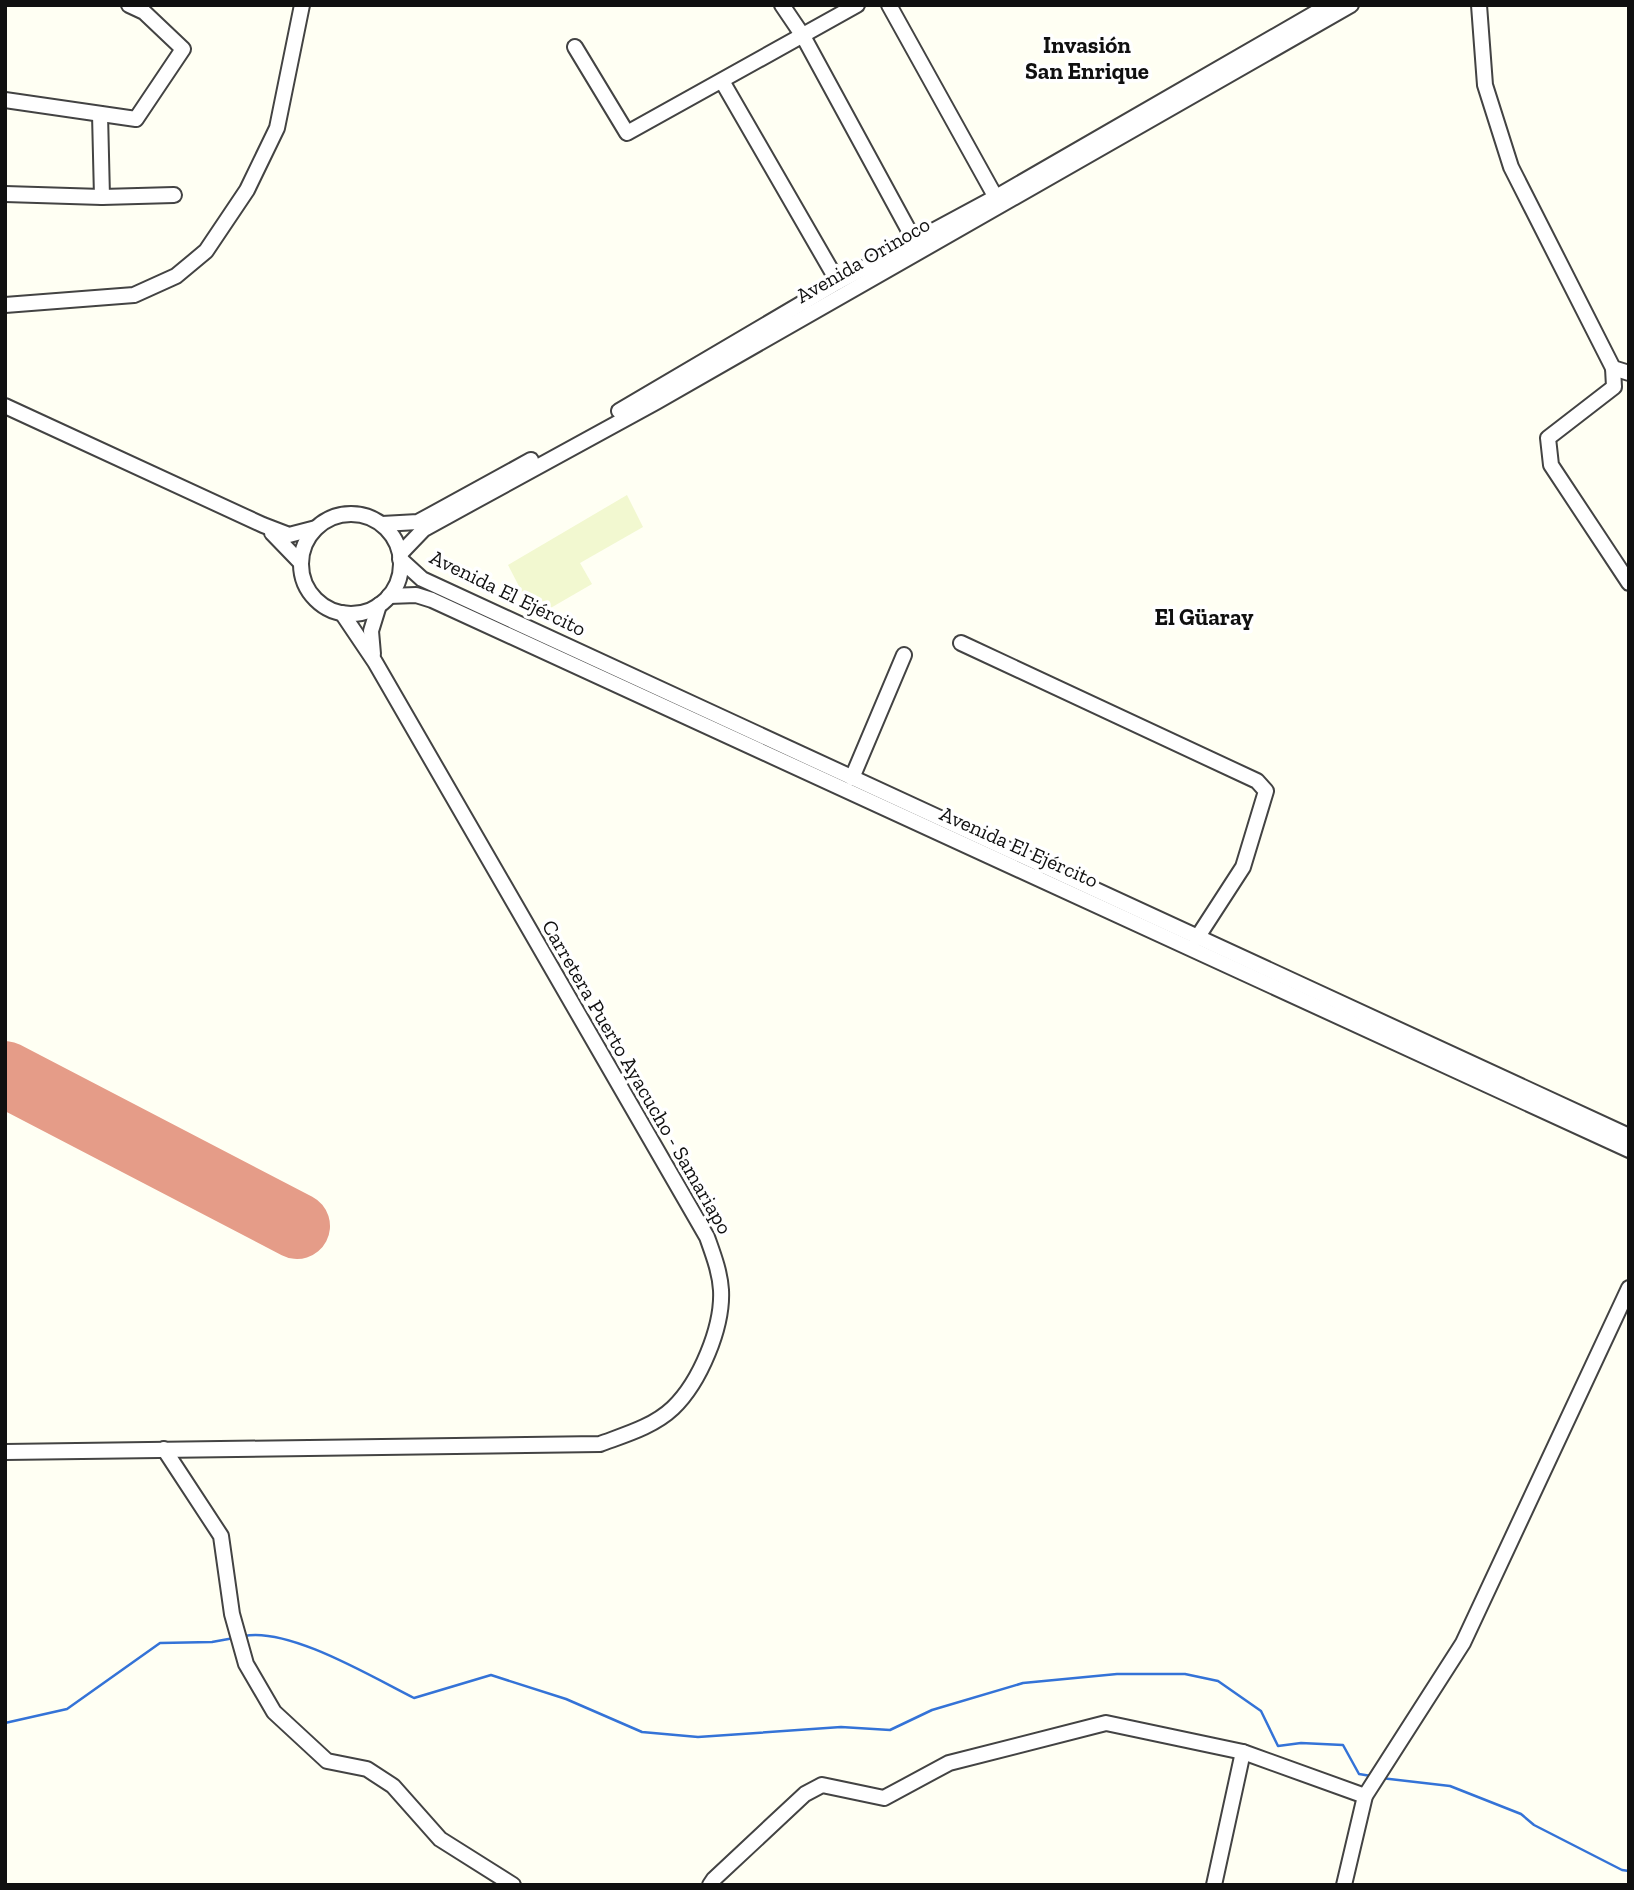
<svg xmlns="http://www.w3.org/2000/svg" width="1634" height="1890" font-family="'Zilla Slab',serif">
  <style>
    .farmland { fill: #f2f8d0 }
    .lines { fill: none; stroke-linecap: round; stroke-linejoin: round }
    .stream { stroke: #3473d7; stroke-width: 2.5 }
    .runway { stroke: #e59c88; stroke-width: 66 }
    .minor-casing { stroke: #434343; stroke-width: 18 }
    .minor { stroke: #fff; stroke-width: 14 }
    .labels { text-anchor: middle; stroke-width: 7; stroke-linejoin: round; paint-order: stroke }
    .street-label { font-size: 21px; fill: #101010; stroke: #fff }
    .neighbourhood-label { font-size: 23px; font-weight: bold; fill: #101010; stroke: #fff }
  </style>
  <rect width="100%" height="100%" fill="#fffff3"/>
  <path class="farmland" d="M627,495L643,527L580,563L592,584L535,617L508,565Z"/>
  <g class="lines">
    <g class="stream">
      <path d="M244,1636C289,1627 372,1677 414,1698L491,1675L566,1699L642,1732L698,1737L841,1727L890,1730L932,1710L1023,1683L1117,1674H1185L1218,1681L1261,1711L1278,1746L1301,1743L1343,1745L1359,1774L1371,1776"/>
      <path d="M5,1723L67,1709L160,1643L212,1642L234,1638"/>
      <path d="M1381,1778L1450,1786L1521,1814L1534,1825L1622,1870L1629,1871"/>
    </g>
    <path class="runway" d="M5,1074L297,1226"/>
    <g class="minor-casing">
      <g id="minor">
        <path d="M782,5L803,36L914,240"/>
        <path d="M889,5L1000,205"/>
        <path d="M1479,5L1485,85L1511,167L1613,368L1629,373"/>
        <path d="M575,47L627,133L857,5"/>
        <path d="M722,81L838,282"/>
        <path d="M5,100L136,119L183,49L144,12L129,5"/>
        <path d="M100,114L102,197"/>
        <path d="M5,194L102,197L174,195"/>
        <path d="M5,305L134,295L176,276L206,251L247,190L277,128L302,5"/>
        <path d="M1613,368L1614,387L1548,438L1551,465L1629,583"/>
        <path d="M5,406L263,525L289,535L316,528"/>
        <path d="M619,411L838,282L996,197L1329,5"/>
        <circle cx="351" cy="564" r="50"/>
        <path d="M382,524L418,522L531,460"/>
        <path d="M272,533L301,563"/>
        <path d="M400,554L424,529L656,402L1351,5"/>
        <path d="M400,559L422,579L1629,1136"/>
        <path d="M389,596L416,595L432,600L1629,1150"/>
        <path d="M961,643L1257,781L1266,791L1243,867L1197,938"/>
        <path d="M373,654L371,631L379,605"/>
        <path d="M852,778L904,655"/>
        <path d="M164,1449L221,1536L232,1614L246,1664L274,1712L327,1761L367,1769L393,1786L440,1839L513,1885"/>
        <path d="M5,1452L600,1444C624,1435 653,1427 673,1408C700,1382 723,1327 721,1290C720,1272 713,1254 707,1237L375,662L342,613"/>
        <path d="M710,1885L714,1879L805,1794L822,1785L884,1798L949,1763L1106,1723L1243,1752L1365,1796"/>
        <path d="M1214,1885L1243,1752"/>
        <path d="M1344,1885L1365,1796L1463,1643L1629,1288"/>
      </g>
    </g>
    <use href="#minor" class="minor"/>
  </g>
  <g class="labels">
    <g class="street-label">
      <text transform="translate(863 260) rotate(-30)" y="7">Avenida Orinoco</text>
      <text transform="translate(508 593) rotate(26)" y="7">Avenida El Ejército</text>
      <text transform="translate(1019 847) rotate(24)" y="7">Avenida El Ejército</text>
      <text transform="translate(637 1077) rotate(60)" y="7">Carretera Puerto Ayacucho - Samariapo</text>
    </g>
    <g class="neighbourhood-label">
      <text x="1087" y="53">Invasión<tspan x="1087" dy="26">San Enrique</tspan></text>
      <text x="1204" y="625">El Güaray</text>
    </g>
  </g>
  <rect width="1634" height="1890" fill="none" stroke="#101010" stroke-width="14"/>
</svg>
